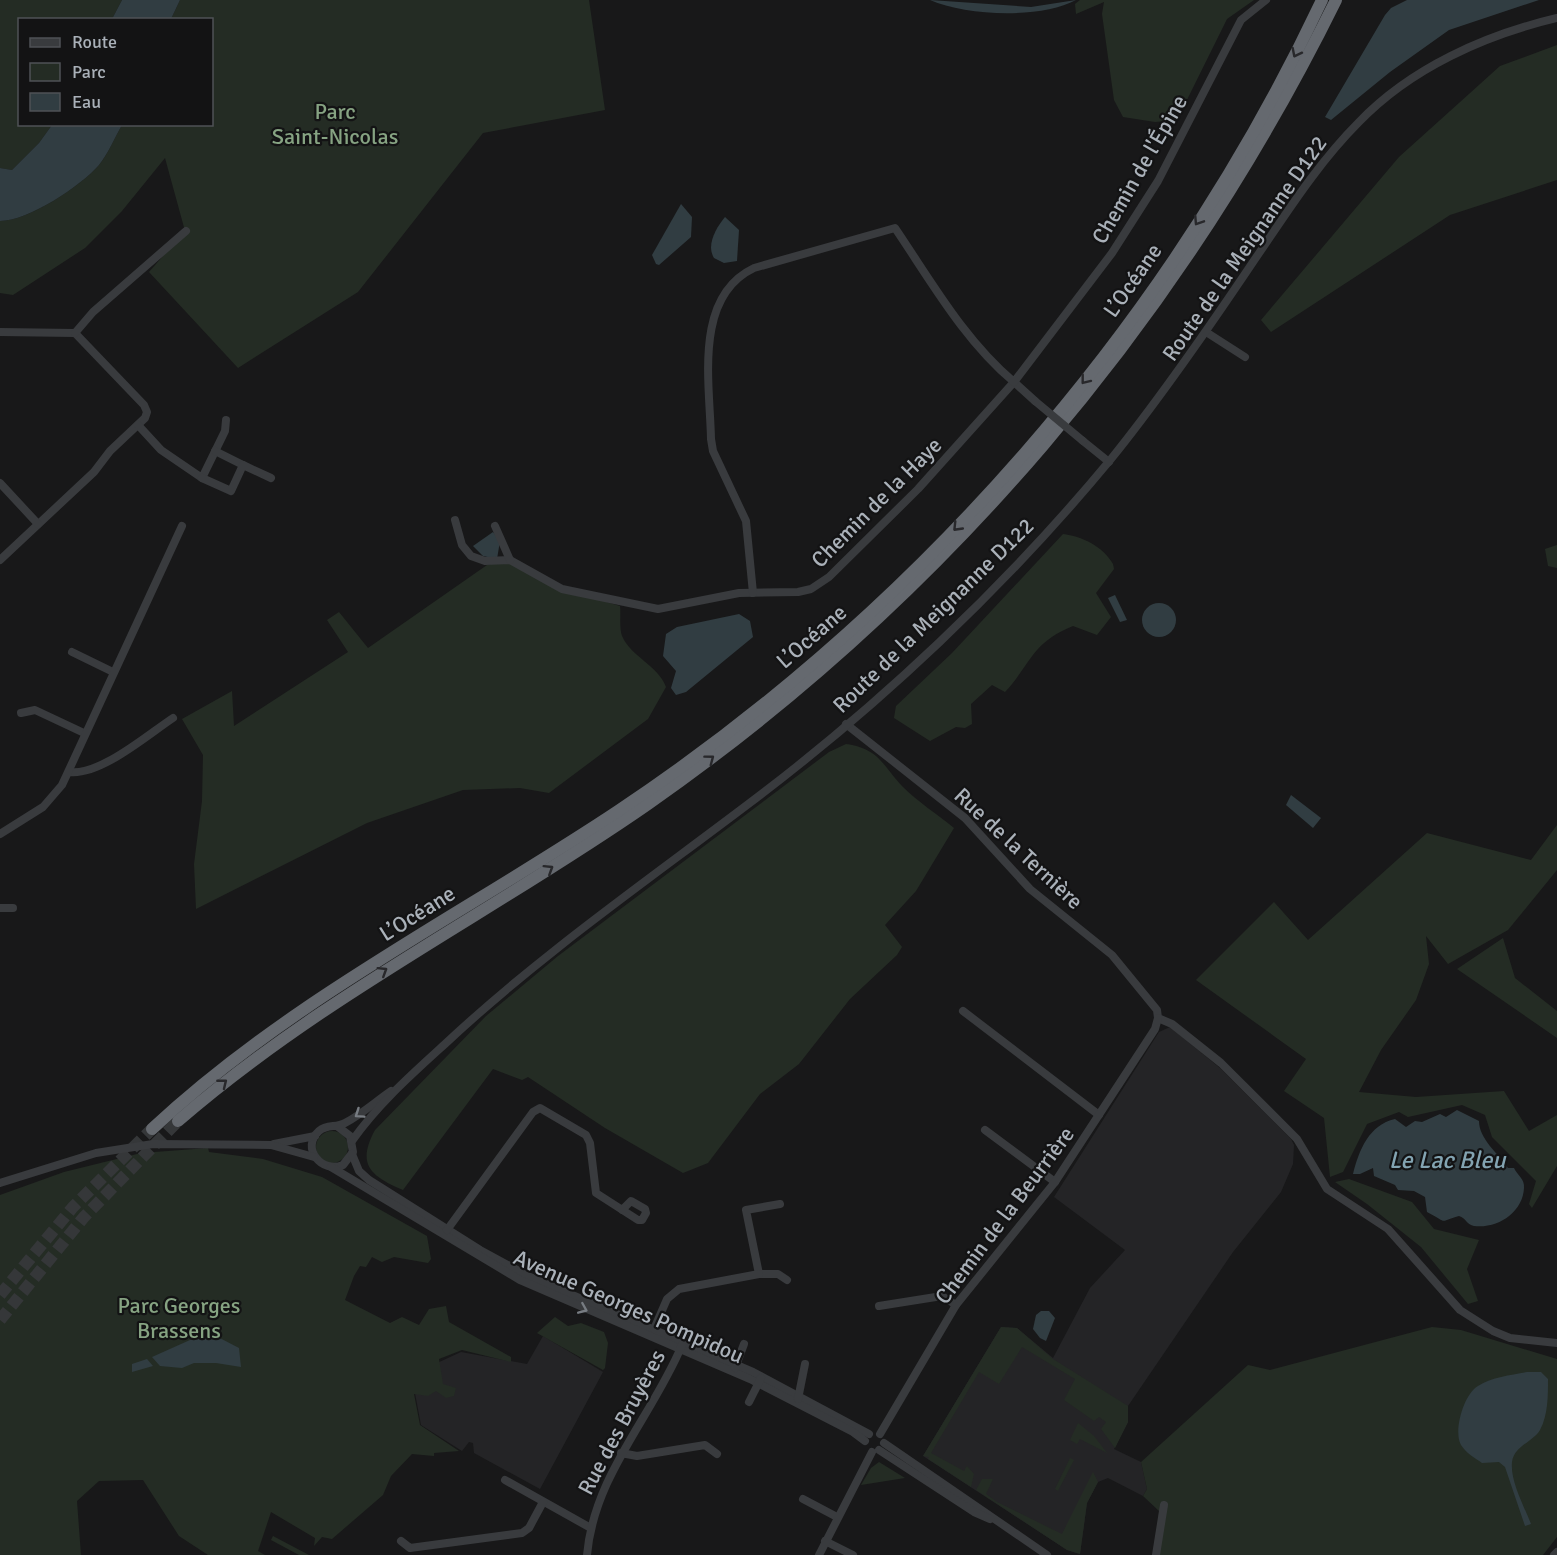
<svg xmlns="http://www.w3.org/2000/svg" width="1557" height="1555" font-family="Signika,sans-serif">
  <style>
    .built { fill: #242426 }
    .green { fill: #242c24 }
    .water { fill: #313d42 }
    .lines { fill: none; stroke-linecap: round; stroke-linejoin: round }
    .highway-tunnel { stroke: #353739; stroke-width: 12; stroke-dasharray: 12 6; stroke-linecap: butt }
    .minor { stroke: #393b3e; stroke-width: 8 }
    .highway { stroke: #65696f; stroke-width: 12 }
    .minor-bridge { stroke: #393b3e; stroke-width: 8 }
    .oneway { stroke: #28282b }
    .oneway2 { stroke: #777c82 }
    .labels { text-anchor: middle; stroke-width: 4.5; stroke-linejoin: round; paint-order: stroke }
    .park-label { font-size: 22px; fill: #86a382; stroke: #131314 }
    .street-label { font-size: 22px; fill: #aab1b9; stroke: #131314 }
    .water-label { font-size: 24px; font-style: italic; fill: #83a4b2; stroke: #131314 }
  </style>
  <rect width="100%" height="100%" fill="#181819"/>
  <g class="built">
    <path d="M1170,1027L1220,1068L1291,1139L1294,1145L1293,1164L1281,1192L1233,1252L1128,1406V1422L1114,1449L1141,1462L1147,1489L1143,1496L1108,1478L1098,1482L1087,1503L1080,1554L1067,1550L923,1456L1001,1327L1017,1328L1053,1358L1090,1288L1125,1250L1054,1197L1159,1032Z"/>
    <path d="M543,1336L603,1372L540,1489L474,1453L473,1443L469,1442L462,1451L421,1425L415,1393L435,1364L461,1352L527,1364Z"/>
  </g>
  <g class="green">
    <path d="M0,0H122L112,19L20,20V124L52,125L39,143L12,170L0,168Z"/>
    <path d="M180,0H589L605,110L483,133L358,292L238,368L149,272L185,231L165,158L122,211L85,248L13,295L0,293V221C28,221 81,186 99,165C108,154 115,137 122,125L212,124V20L171,19Z"/>
    <path d="M1080,0H1254L1227,19L1177,120L1155,122L1123,117L1114,100L1102,14L1104,2L1076,14L1075,4Z"/>
    <path d="M1557,45V180L1450,215L1271,332L1261,320L1399,157L1500,66Z"/>
    <path d="M1063,534C1081,536 1103,546 1113,564L1114,569L1096,593L1111,617L1097,635L1073,626C1031,643 1032,663 1005,692L992,685L971,704L972,724L965,728L956,727L930,741L894,718L896,706L952,653Z"/>
    <path d="M1557,545V568L1548,566L1545,549Z"/>
    <path d="M510,560L562,589L620,606C621,614 619,628 622,636C631,657 658,665 666,687L648,719L549,793L520,788L463,790L367,823L196,909L194,864L202,801L203,755L182,719L232,691L234,726L348,652L327,620L339,612L368,648L487,565Z"/>
    <path d="M846,744C880,749 882,765 903,787C918,802 937,814 954,828L916,891L885,925L902,947L897,955L850,999L799,1064L760,1094L708,1163L683,1173L605,1128L528,1077L522,1080L493,1069L403,1190C371,1176 356,1165 375,1130L486,1016L558,956L829,752Z"/>
    <path d="M1557,825V870L1508,930L1448,964L1426,936L1429,964L1416,1000L1381,1050L1359,1092L1416,1097L1504,1091L1529,1131L1557,1115V1166L1532,1208L1529,1204L1536,1181L1492,1137L1485,1115L1462,1105L1408,1117L1399,1112L1367,1124L1343,1172L1330,1177L1324,1118L1284,1091L1306,1059L1196,980L1274,902L1308,940L1427,833L1531,860Z"/>
    <path d="M1503,938L1515,978L1557,1011V1038L1457,969Z"/>
    <circle cx="332" cy="1147" r="16"/>
    <path d="M208,1148L209,1152L263,1159L322,1177L427,1236L431,1259L428,1263L394,1257L382,1262L372,1257L366,1267L360,1266L354,1276L345,1300L390,1323L402,1317L419,1325L429,1309L446,1306L449,1322L511,1357V1362L462,1350L439,1359L443,1384L456,1388L454,1396L446,1398L436,1391L428,1396L414,1394L420,1425L459,1451L434,1453V1456L412,1454L391,1476L383,1495L332,1539L322,1537L314,1546L315,1538L271,1512L258,1551L265,1555H208L179,1536L143,1480L99,1481L77,1501L81,1555H0V1195L64,1172L141,1153Z"/>
    <path d="M1349,1179L1412,1202L1434,1229L1479,1240L1467,1269L1478,1301L1468,1304L1421,1247L1367,1204L1335,1182Z"/>
    <path d="M555,1317L568,1326L581,1323L604,1332L608,1343L605,1368L603,1370L537,1333Z"/>
    <path d="M1001,1327L1017,1328L1053,1359L1128,1406V1422L1115,1448L1101,1429L1106,1422L1099,1417L1094,1421L1064,1400L1075,1379L1022,1347L999,1384L979,1372L931,1453L964,1471L967,1466L974,1474L971,1487L928,1459L929,1457L923,1456Z"/>
    <path d="M1432,1327L1461,1330L1557,1359V1537L1543,1555H1156L1159,1511L1143,1496L1147,1489L1141,1462L1248,1365L1270,1370Z"/>
    <path d="M1078,1423L1094,1436L1107,1453L1080,1439L1077,1444L1070,1440Z"/>
    <path d="M1070,1458L1074,1460L1058,1491L1055,1489Z"/>
    <path d="M879,1462L905,1478L861,1485L871,1468Z"/>
    <path d="M1093,1472L1098,1482L1087,1503L1080,1554L1067,1550L976,1490L982,1479H993L986,1494L997,1502L1062,1534Z"/>
    <path d="M273,1536L309,1555H299L271,1540Z"/>
  </g>
  <g class="water">
    <path d="M122,0H180L171,19H112Z"/>
    <path d="M930,0L1031,7L1076,0C1041,19 966,16 930,0Z"/>
    <path d="M1407,0H1539L1449,30L1390,72L1331,120L1325,117L1385,15L1391,8Z"/>
    <path d="M52,125H122C115,137 108,154 99,165C81,186 28,221 0,221V168L12,170L39,143Z"/>
    <path d="M681,204L692,217L691,237L659,265L656,264L652,255Z"/>
    <path d="M725,217L739,230L737,261L724,263L714,258C706,245 716,228 725,217Z"/>
    <path d="M493,532L500,541L497,559L483,556L473,546Z"/>
    <path d="M1115,595L1127,620L1120,622L1108,598Z"/>
    <circle cx="1159" cy="620" r="17"/>
    <path d="M739,614L750,621L753,637L686,692L676,695L671,688L676,671L663,656L666,634L677,627Z"/>
    <path d="M1291,795L1321,818L1313,828L1286,805Z"/>
    <path d="M1457,1110L1479,1121C1479,1139 1498,1153 1508,1168H1514C1517,1175 1525,1179 1524,1188C1523,1212 1498,1229 1474,1226C1467,1225 1466,1218 1459,1216C1437,1222 1450,1224 1427,1212L1425,1197L1414,1191L1398,1190L1395,1185L1374,1176L1373,1168L1360,1174H1353C1359,1150 1369,1125 1395,1119L1406,1127L1415,1121L1422,1122L1440,1114L1446,1117Z"/>
    <path d="M1041,1311H1049L1055,1318L1046,1341L1040,1338L1033,1329L1036,1315Z"/>
    <path d="M214,1335L239,1348L241,1367L216,1363H194L182,1368L160,1366L152,1357L190,1340Z"/>
    <path d="M147,1359L153,1366L132,1372V1364Z"/>
    <path d="M1527,1372H1541L1548,1379C1548,1396 1548,1415 1540,1430C1533,1442 1514,1446 1512,1462C1510,1481 1524,1506 1531,1524L1525,1526L1505,1467L1499,1462L1482,1463C1475,1458 1466,1453 1461,1445C1453,1431 1464,1394 1478,1386C1492,1377 1511,1375 1527,1372Z"/>
  </g>
  <g class="lines">
    <g class="highway-tunnel">
      <path d="M0,1295L73,1207L152,1129"/>
      <path d="M0,1320L84,1217L178,1121"/>
    </g>
    <g class="minor">
      <path d="M0,332L75,333L144,405L147,412L145,418L110,451L94,472L0,560"/>
      <path d="M1206,332L1245,357"/>
      <path d="M75,333L93,312L186,231"/>
      <path d="M138,425L161,450L202,478L225,431L226,420"/>
      <path d="M1083,441L1109,462"/>
      <path d="M215,451L243,465"/>
      <path d="M202,478L231,491L243,465L271,478"/>
      <path d="M0,483L38,524"/>
      <path d="M455,520L462,545L471,556L485,561L510,560L562,589L658,609L739,593L798,592L811,589L829,577L918,489L1014,382L1035,401"/>
      <path d="M495,526L510,560"/>
      <path d="M753,593L746,521L713,451L711,439C710,384 693,297 754,268L895,228C931,281 964,340 1014,382L1112,253L1158,181L1241,20L1266,0"/>
      <path d="M72,652L113,672"/>
      <path d="M21,713L35,710L84,733"/>
      <path d="M846,724L965,818L1030,889L1112,955L1157,1010L1158,1018L1172,1024L1221,1063L1297,1139L1327,1189L1388,1229L1460,1310L1493,1331L1510,1338L1557,1343"/>
      <path d="M69,772C100,776 146,736 173,718"/>
      <path d="M0,834L43,807L62,785L182,526"/>
      <path d="M0,908H13"/>
      <path d="M963,1011L1099,1115"/>
      <path d="M337,1126L350,1136L353,1152L343,1165C322,1174 300,1148 319,1131C327,1124 336,1128 345,1123C362,1114 375,1102 391,1091"/>
      <path d="M985,1130L1055,1182"/>
      <path d="M352,1141C378,1104 412,1074 445,1044C539,956 644,883 747,805C879,706 1006,586 1111,459C1162,396 1208,329 1253,262C1286,214 1317,164 1359,122C1411,68 1485,35 1557,18"/>
      <path d="M274,1144L315,1136"/>
      <path d="M352,1154L359,1171L369,1180L480,1250L530,1277L753,1372L869,1434"/>
      <path d="M331,1167L520,1280L750,1379L853,1432L865,1441"/>
      <path d="M0,1183L96,1153L153,1144L271,1145L314,1157"/>
      <path d="M780,1204L746,1210L759,1274H778L787,1280"/>
      <path d="M447,1230L533,1112L540,1108L586,1135L590,1143L596,1193L638,1220H642L646,1213L645,1209L631,1201L622,1210"/>
      <path d="M879,1306L942,1296L956,1305"/>
      <path d="M654,1329L667,1299L679,1289L759,1274"/>
      <path d="M735,1368L744,1344"/>
      <path d="M798,1399L805,1364"/>
      <path d="M749,1402L761,1378"/>
      <path d="M880,1434L956,1305L1055,1182L1155,1029L1158,1018"/>
      <path d="M884,1443L1047,1555"/>
      <path d="M879,1450L974,1512L990,1519"/>
      <path d="M621,1453L637,1456L705,1445L717,1454"/>
      <path d="M505,1480L589,1527"/>
      <path d="M803,1499L837,1517"/>
      <path d="M401,1541L410,1548L522,1533L529,1528L543,1502"/>
      <path d="M825,1541L853,1555"/>
      <path d="M587,1555C594,1475 652,1417 682,1345"/>
      <path d="M819,1555L872,1452"/>
      <path d="M1156,1555L1164,1505"/>
      <path d="M1554,1555L1557,1552"/>
    </g>
    <g class="highway">
      <path d="M178,1121C322,996 493,912 648,804C943,598 1177,322 1336,0"/>
      <path d="M152,1129C290,1000 462,915 618,811C918,611 1168,327 1322,0"/>
    </g>
    <path class="minor-bridge" d="M1035,401L1083,441"/>
  </g>
  <defs><path id="oneway-chevron" d="M-2-3.5L2.5 0L-2 3.5" fill="none" stroke-width="1.6" stroke-linecap="round" stroke-linejoin="round" transform="scale(1.5)"/></defs>
  <g class="oneway">
    <use href="#oneway-chevron" transform="translate(1296 53) rotate(117)"/>
    <use href="#oneway-chevron" transform="translate(1198 221) rotate(123)"/>
    <use href="#oneway-chevron" transform="translate(1085 380) rotate(128)"/>
    <use href="#oneway-chevron" transform="translate(957 527) rotate(134)"/>
    <use href="#oneway-chevron" transform="translate(710 759) rotate(-37)"/>
    <use href="#oneway-chevron" transform="translate(549 869) rotate(-32)"/>
    <use href="#oneway-chevron" transform="translate(383 971) rotate(-32)"/>
    <use href="#oneway-chevron" transform="translate(223 1083) rotate(-39)"/>
  </g>
  <g class="oneway2">
    <use href="#oneway-chevron" transform="translate(359 1114) rotate(146)"/>
    <use href="#oneway-chevron" transform="translate(583 1309) rotate(23)"/>
  </g>
  <g class="labels">
    <g class="park-label">
      <text x="335" y="119">Parc<tspan x="335" dy="25">Saint-Nicolas</tspan></text>
      <text x="179" y="1313">Parc Georges<tspan x="179" dy="25">Brassens</tspan></text>
    </g>
    <g class="street-label">
      <text transform="translate(1139 169) rotate(-60)" y="8">Chemin de l'Épine</text>
      <text transform="translate(1244 248) rotate(-55)" y="8">Route de la Meignanne D122</text>
      <text transform="translate(1132 280) rotate(-55)" y="8">L’Océane</text>
      <text transform="translate(876 502) rotate(-45)" y="8">Chemin de la Haye</text>
      <text transform="translate(933 615) rotate(-44)" y="8">Route de la Meignanne D122</text>
      <text transform="translate(811 636) rotate(-41)" y="8">L’Océane</text>
      <text transform="translate(1019 848) rotate(43)" y="8">Rue de la Ternière</text>
      <text transform="translate(417 913) rotate(-32)" y="8">L’Océane</text>
      <text transform="translate(1004 1215) rotate(-53)" y="8">Chemin de la Beurrière</text>
      <text transform="translate(629 1306) rotate(24)" y="8">Avenue Georges Pompidou</text>
      <text transform="translate(621 1422) rotate(-62)" y="8">Rue des Bruyères</text>
    </g>
    <g class="water-label">
      <text x="1447" y="1168">Le Lac Bleu</text>
    </g>
  </g>
  <rect x="18" y="18" width="195" height="108" fill="#131314" stroke="#4f5256" stroke-width="1.5"/>
  <rect x="30" y="38" width="30" height="9" fill="#393b3e" stroke="#4f5256" stroke-width="1.5"/>
  <text x="72" y="48" font-size="18" fill="#aab1b9">Route</text>
  <rect x="30" y="63" width="30" height="18" fill="#242c24" stroke="#4f5256" stroke-width="1.5"/>
  <text x="72" y="78" font-size="18" fill="#aab1b9">Parc</text>
  <rect x="30" y="93" width="30" height="18" fill="#313d42" stroke="#4f5256" stroke-width="1.5"/>
  <text x="72" y="108" font-size="18" fill="#aab1b9">Eau</text>
</svg>
